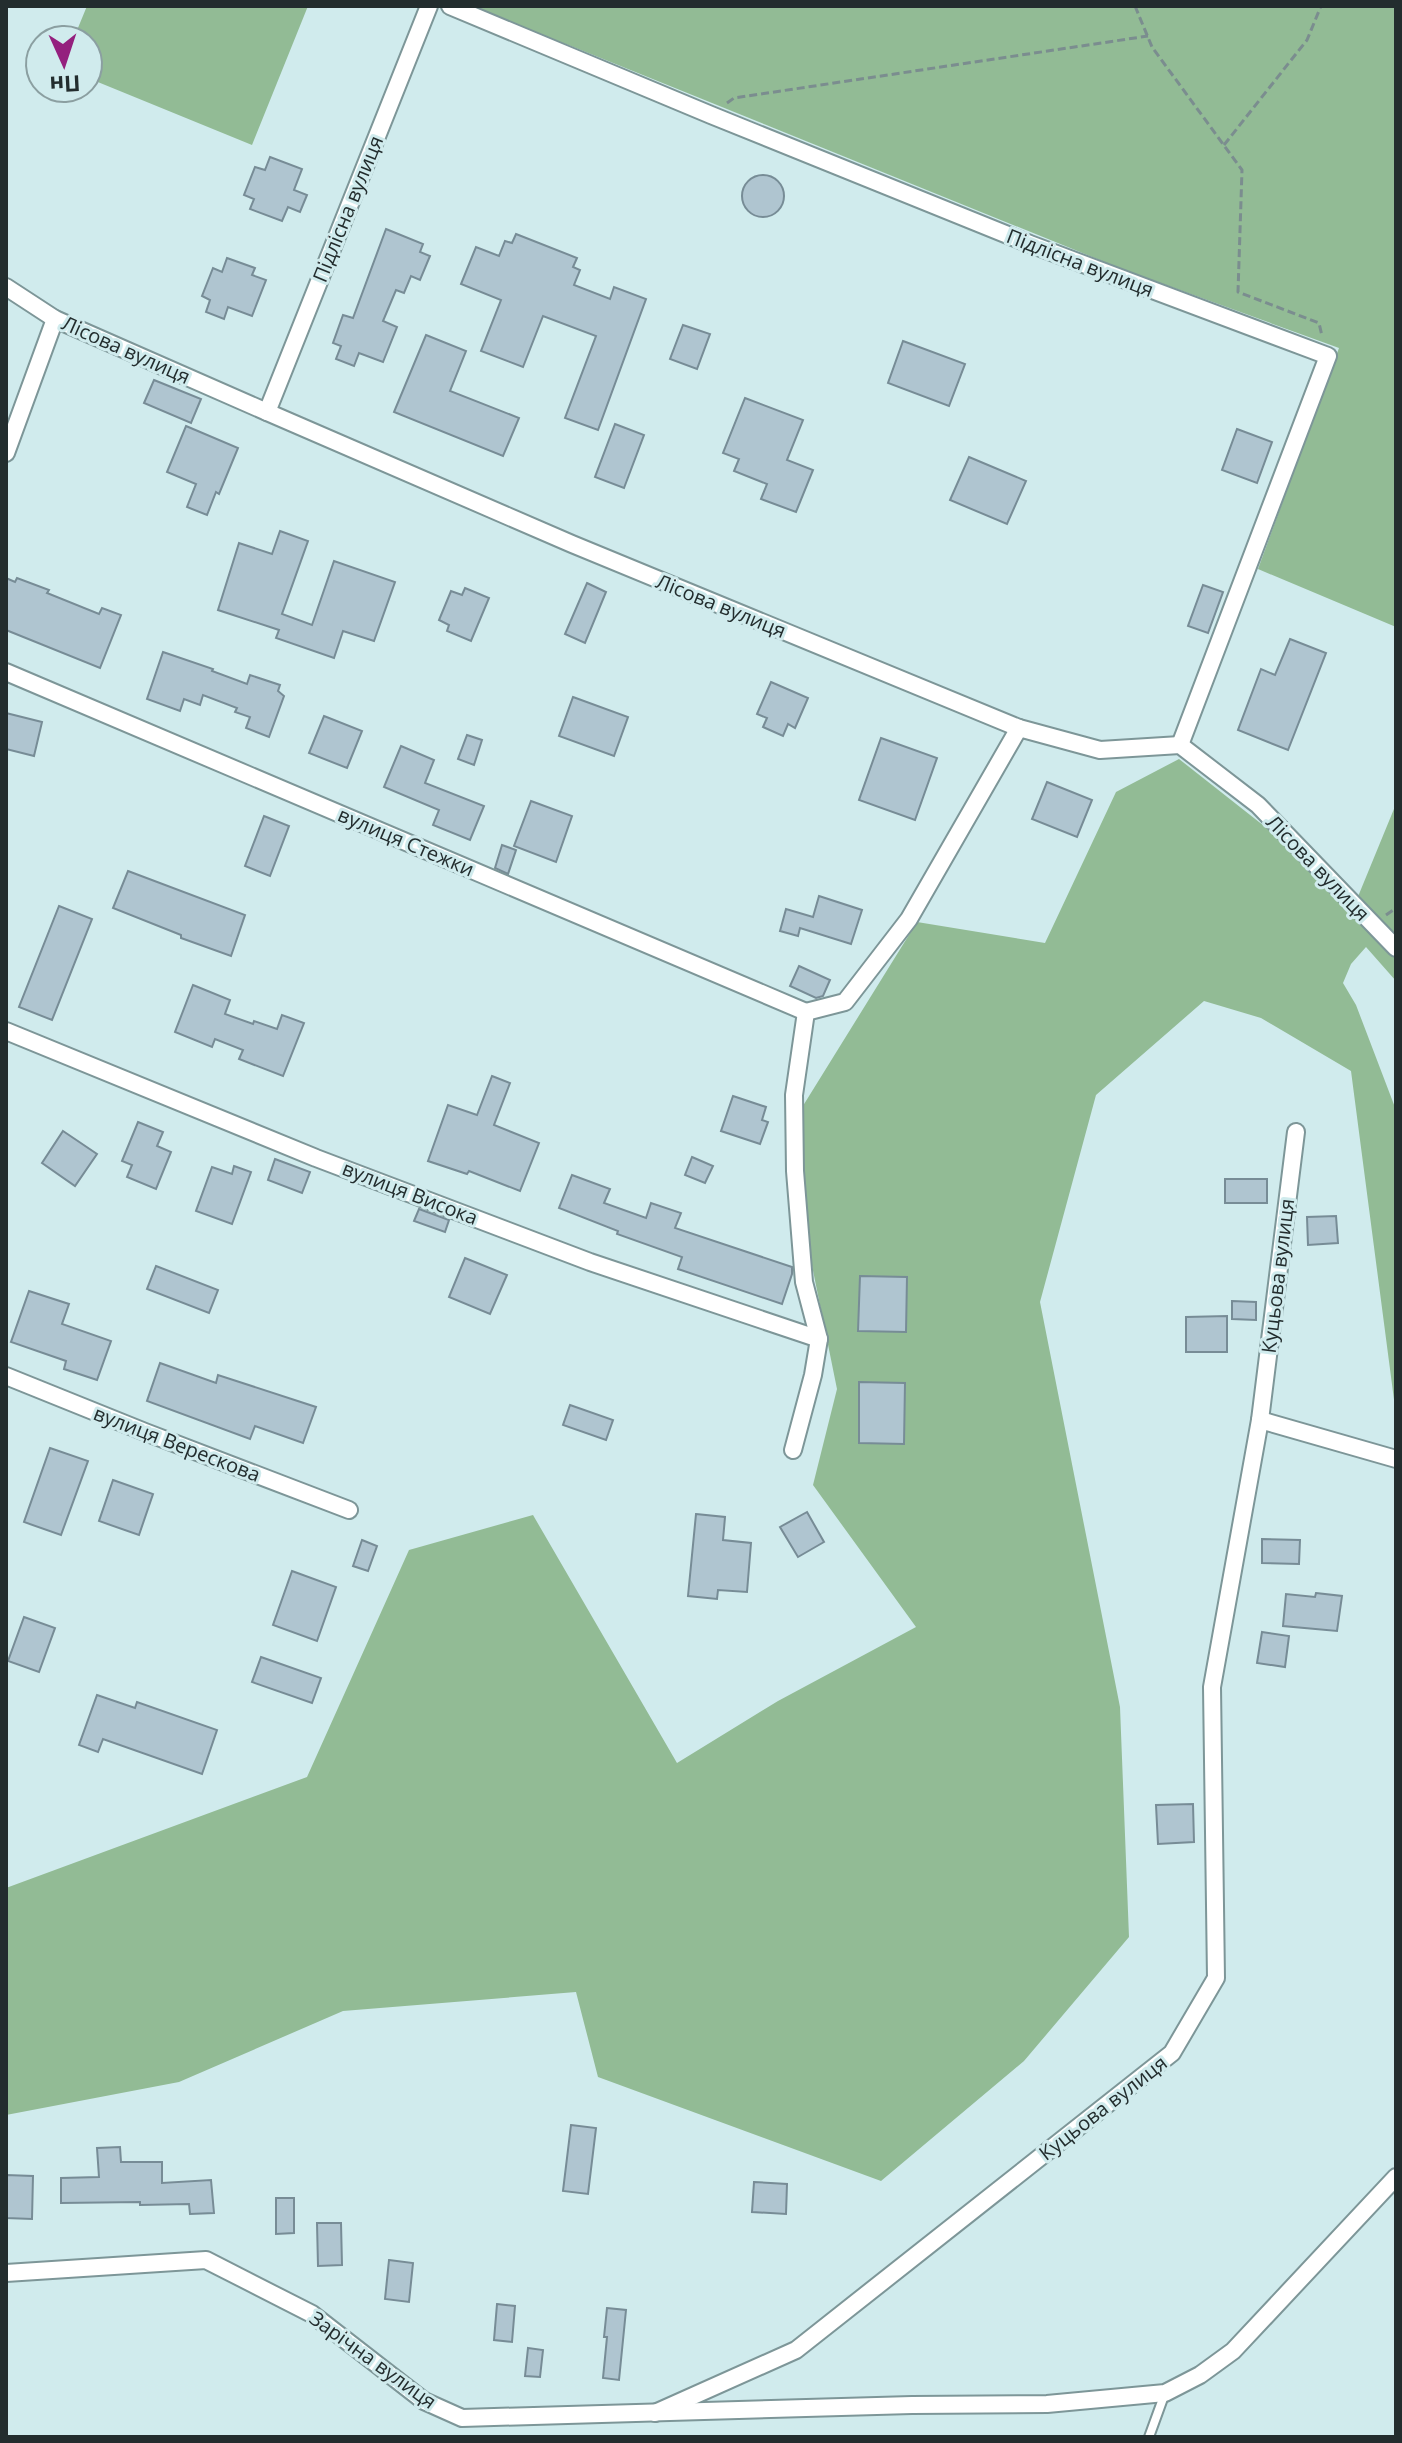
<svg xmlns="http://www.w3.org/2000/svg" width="1402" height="2443" font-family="'Open Sans',sans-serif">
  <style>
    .forest { fill: #92bb95 }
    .building { fill: #afc5d0; stroke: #778c96; stroke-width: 2 }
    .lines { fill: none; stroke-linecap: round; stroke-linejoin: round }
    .service-casing { stroke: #7d9698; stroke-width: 12 }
    .minor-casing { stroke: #7d9698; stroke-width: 20 }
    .path { stroke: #7b8d8f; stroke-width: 3; stroke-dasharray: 8 4; stroke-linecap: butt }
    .service { stroke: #fff; stroke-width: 8 }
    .minor { stroke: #fff; stroke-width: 16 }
    .labels { text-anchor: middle; stroke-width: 6; stroke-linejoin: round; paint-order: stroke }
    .street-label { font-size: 20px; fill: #232d2e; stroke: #d0ebed }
  </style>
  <rect width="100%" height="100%" fill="#d0ebed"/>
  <g class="forest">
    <path d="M87,6H308L252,145L88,78V40H73Z"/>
    <path d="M464,6H1396V627L1258,569L1339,348L1122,269L571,46Z"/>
    <path d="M1179,759L1357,899L1396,804V981L1366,947L1351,964L1343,983L1356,1005L1396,1110V1415L1351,1071L1261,1018L1204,1001L1096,1095L1040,1302L1120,1707L1129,1937L1024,2061L881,2181L598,2077L576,1992L343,2011L179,2082L6,2115V1888L307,1777L409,1550L533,1515L677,1763L778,1701L916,1627L813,1485L837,1389L805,1231L801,1109L917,922L1045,943L1116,792Z"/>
  </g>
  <g class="building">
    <path d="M270,157L302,169L294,190L307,195L300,212L288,207L282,221L250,209L254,199L244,195L255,167L265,170Z"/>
    <circle cx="763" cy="196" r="21"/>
    <path d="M386,229L423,244L420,252L430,256L420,280L411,276L404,293L396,290L383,321L397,327L383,362L359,353L354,366L336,359L341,346L333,343L343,315L353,318Z"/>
    <path d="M516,234L577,258L573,267L580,270L574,285L610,299L614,287L646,299L598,430L565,418L596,336L543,316L523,367L481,351L501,300L461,284L476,247L499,256L505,241L512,243Z"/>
    <path d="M227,258L255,268L252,275L266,280L252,316L228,307L224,319L206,312L210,300L202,296L213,268L222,272Z"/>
    <path d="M683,325L710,334L697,369L670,359Z"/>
    <path d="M426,335L466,351L450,391L519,418L503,456L394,412Z"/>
    <path d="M903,341L965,364L949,406L888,383Z"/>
    <path d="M154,380L201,399L191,423L144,403Z"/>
    <path d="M745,398L803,420L787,460L813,470L796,512L761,499L767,484L734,471L739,459L723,453Z"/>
    <path d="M615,424L644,435L624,488L595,477Z"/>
    <path d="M186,426L238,448L219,494L216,492L207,515L187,507L196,484L167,472Z"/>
    <path d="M1237,429L1272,442L1257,483L1222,470Z"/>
    <path d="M969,457L1026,481L1007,524L950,500Z"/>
    <path d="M280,531L308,541L282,614L312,625L334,561L395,582L374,641L343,631L334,658L276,638L279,630L218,610L239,543L272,554Z"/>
    <path d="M6,578L15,582L17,578L49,590L47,593L99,614L102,608L121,615L100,668L6,630Z"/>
    <path d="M587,583L606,592L585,643L565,634Z"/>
    <path d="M1203,585L1223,592L1208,633L1188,626Z"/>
    <path d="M465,588L489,598L471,641L447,631L449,625L439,620L451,591L462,595Z"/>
    <path d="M1290,639L1326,653L1288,750L1238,730L1261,669L1275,675Z"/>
    <path d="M163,652L213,669L212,671L247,684L250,675L280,685L278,691L284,696L269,737L246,728L250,717L235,712L237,708L203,695L200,705L184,699L180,711L147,699Z"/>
    <path d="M771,682L808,698L795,728L788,724L783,736L763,727L767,718L757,714Z"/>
    <path d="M573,697L628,717L614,756L559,736Z"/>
    <path d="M6,713L42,722L34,756L6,749Z"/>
    <path d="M324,716L362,731L347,768L309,753Z"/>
    <path d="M467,735L482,740L474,765L458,759Z"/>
    <path d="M881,738L937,758L915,820L859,800Z"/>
    <path d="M401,746L434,760L425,783L484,806L470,840L433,825L439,810L384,787Z"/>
    <path d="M1047,782L1092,800L1077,837L1032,819Z"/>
    <path d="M531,801L572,816L556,862L514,846Z"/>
    <path d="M264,816L289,826L270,876L245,866Z"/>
    <path d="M502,845L516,850L508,874L495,868Z"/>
    <path d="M128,871L245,915L231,956L181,938V935L113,908Z"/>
    <path d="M819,896L862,910L851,944L800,928L798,936L780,931L786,909L813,917Z"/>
    <path d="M59,906L92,919L52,1020L19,1007Z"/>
    <path d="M799,966L830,980L823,996L816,998L790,986Z"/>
    <path d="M193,985L230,1000L225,1014L253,1024L254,1021L277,1029L282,1015L304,1023L283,1076L239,1059L243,1050L215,1039L212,1047L175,1032Z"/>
    <path d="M492,1076L510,1083L494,1125L539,1143L520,1191L469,1171L467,1174L428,1161L448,1105L477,1115Z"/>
    <path d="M733,1096L766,1107L762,1120L768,1122L760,1144L721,1131Z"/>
    <path d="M138,1122L163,1132L157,1146L171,1152L156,1189L127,1177L132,1165L122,1161Z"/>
    <path d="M63,1131L97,1154L75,1186L42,1163Z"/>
    <path d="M692,1157L713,1166L705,1183L685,1175Z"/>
    <path d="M275,1159L310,1172L302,1193L268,1180Z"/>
    <path d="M234,1166L251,1172L232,1224L196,1211L212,1167L232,1174Z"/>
    <path d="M572,1175L610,1189L604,1203L646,1218L651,1203L681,1213L675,1228L792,1267V1274L782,1304L678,1269L682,1257L617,1234L618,1231L559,1208Z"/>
    <rect x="1225" y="1179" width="42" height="24"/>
    <path d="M419,1209L449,1220L445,1232L414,1221Z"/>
    <path d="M1336,1216L1338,1243L1308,1245L1307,1217Z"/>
    <path d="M465,1258L507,1275L490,1314L449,1297Z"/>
    <path d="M156,1266L218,1290L209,1313L147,1289Z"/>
    <path d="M860,1276L907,1277L906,1332L858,1331Z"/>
    <path d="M29,1291L69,1304L62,1324L111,1341L97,1380L64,1369L66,1361L11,1342Z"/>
    <path d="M1232,1301L1256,1302V1320L1232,1319Z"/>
    <path d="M1227,1316V1352H1186V1317Z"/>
    <path d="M160,1363L216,1383L218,1375L316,1407L303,1443L255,1426L250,1439L147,1401Z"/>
    <path d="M859,1382L905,1383L904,1444L859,1443Z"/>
    <path d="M570,1405L613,1420L606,1440L563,1425Z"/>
    <path d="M50,1448L88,1461L61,1535L24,1522Z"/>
    <path d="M113,1480L153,1494L139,1535L99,1521Z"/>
    <path d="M807,1512L824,1542L798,1557L780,1527Z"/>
    <path d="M696,1514L725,1517L723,1540L751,1543L747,1592L718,1590L717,1599L688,1596Z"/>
    <path d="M1262,1539L1300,1540L1299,1564L1262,1563Z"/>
    <path d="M362,1540L377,1546L368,1571L353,1566Z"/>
    <path d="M292,1571L336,1587L317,1641L273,1625Z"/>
    <path d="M1316,1593L1342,1596L1337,1631L1283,1626L1286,1594L1315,1597Z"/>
    <path d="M24,1617L55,1628L39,1672L8,1661Z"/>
    <path d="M1262,1632L1289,1636L1285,1667L1257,1663Z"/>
    <path d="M261,1657L321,1678L312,1703L252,1682Z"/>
    <path d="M97,1695L135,1708L137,1702L217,1730L202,1774L103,1739L98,1752L79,1745Z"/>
    <path d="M1193,1804L1194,1842L1158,1844L1156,1805Z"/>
    <path d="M571,2125L596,2128L588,2194L563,2191Z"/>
    <path d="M120,2147L121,2162H162V2183L211,2180L214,2213L190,2214L189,2204L140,2205V2202L61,2203V2178L99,2177L97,2148Z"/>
    <path d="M6,2175L33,2176L32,2219L6,2218Z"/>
    <path d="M754,2182L787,2184L786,2214L752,2212Z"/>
    <path d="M276,2198H294V2233L276,2234Z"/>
    <path d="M317,2223H341L342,2265L318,2266Z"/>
    <path d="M389,2260L413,2263L409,2302L385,2299Z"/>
    <path d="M497,2304L515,2306L512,2342L494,2340Z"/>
    <path d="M607,2308L626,2310L619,2380L603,2378L607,2337H604Z"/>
    <path d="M528,2348L543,2350L540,2377L525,2376Z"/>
  </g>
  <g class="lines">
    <g class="service-casing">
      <path id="service" d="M1149,2437L1165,2393"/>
    </g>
    <g class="minor-casing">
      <g id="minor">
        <path d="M450,6L711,115L1030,244L1328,356L1180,745"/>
        <path d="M6,287L55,319L267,412L572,544L1019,728L1100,750L1180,745L1258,805L1396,948"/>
        <path d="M267,412L429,6"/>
        <path d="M6,453L55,319"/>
        <path d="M6,672L806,1012"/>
        <path d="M6,1031L316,1158L590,1262L819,1339"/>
        <path d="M6,1376L145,1432L349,1510"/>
        <path d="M1260,1420L1396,1459"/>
        <path d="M793,1450L813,1375L819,1339L804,1282L795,1171L794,1095L806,1012L845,1002L909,919L1019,728"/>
        <path d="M6,2273L206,2260L312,2314L424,2401L462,2418L912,2405L1047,2404L1165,2393L1200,2375L1233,2351L1396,2177"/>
        <path d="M655,2413L796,2350L1172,2053L1216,1978L1212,1687L1260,1420L1296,1132"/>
      </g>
    </g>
    <g class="path">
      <path d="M1135,6L1152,47L1242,170L1238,292L1319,323L1322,336"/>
      <path d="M727,103L734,98L1148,36"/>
      <path d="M1224,145L1307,40L1321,6"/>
      <path d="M1386,915L1396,908"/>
    </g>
    <use href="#service" class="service"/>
    <use href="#minor" class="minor"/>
  </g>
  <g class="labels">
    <g class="street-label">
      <text transform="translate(348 209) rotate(-68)" y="7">Підлісна вулиця</text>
      <text transform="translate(1080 263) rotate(21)" y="7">Підлісна вулиця</text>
      <text transform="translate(126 350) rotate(24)" y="7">Лісова вулиця</text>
      <text transform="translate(721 606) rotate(22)" y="7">Лісова вулиця</text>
      <text transform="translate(406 842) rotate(23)" y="7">вулиця Стежки</text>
      <text transform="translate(1318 868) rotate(46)" y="7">Лісова вулиця</text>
      <text transform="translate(410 1193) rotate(21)" y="7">вулиця Висока</text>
      <text transform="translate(1278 1276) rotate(-83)" y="7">Куцьова вулиця</text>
      <text transform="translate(177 1444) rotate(21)" y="7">вулиця Верескова</text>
      <text transform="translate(1103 2108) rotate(-38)" y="7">Куцьова вулиця</text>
      <text transform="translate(373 2360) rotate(36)" y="7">Зарічна вулиця</text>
    </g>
  </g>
  <rect width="1402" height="2443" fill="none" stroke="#232d2e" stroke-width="16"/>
  <g transform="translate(64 64) rotate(177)"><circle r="38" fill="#d0ebed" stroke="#8b9fa1" stroke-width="2"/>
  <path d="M0-6L14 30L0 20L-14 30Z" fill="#94207e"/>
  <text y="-12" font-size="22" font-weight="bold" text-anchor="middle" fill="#232d2e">Пн</text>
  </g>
</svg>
